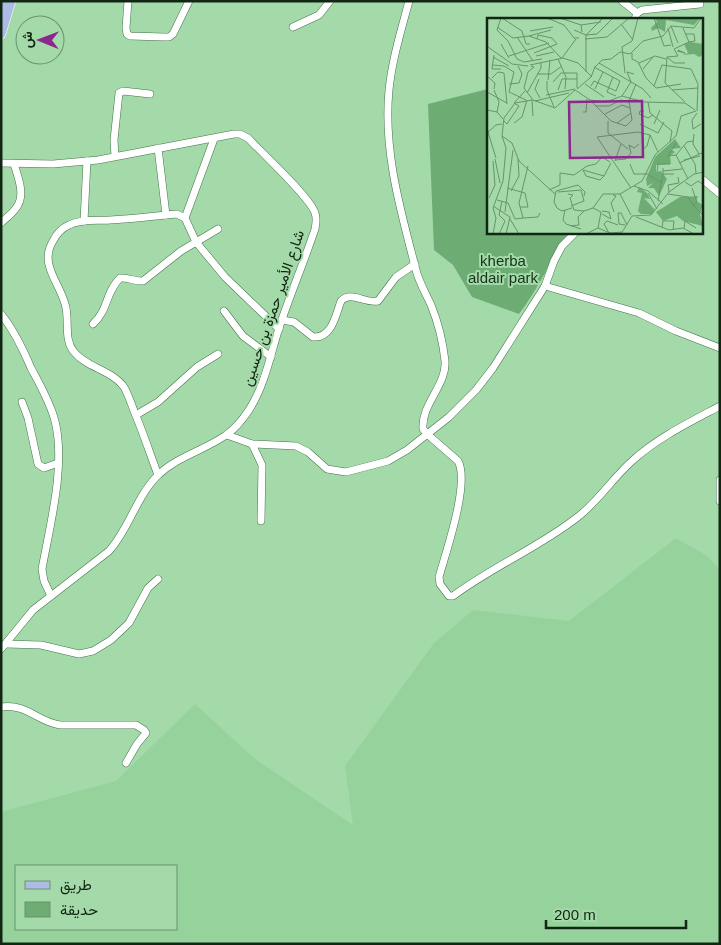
<svg xmlns="http://www.w3.org/2000/svg" width="721" height="945" font-family="Helvetica,Vazirmatn,sans-serif">
  <style>
    .built { fill: #96d29b; fill-rule: evenodd }
    .green { fill: #6dad74 }
    .lines { fill: none; stroke-linecap: round; stroke-linejoin: round }
    .minor-casing { stroke: #427448; stroke-width: 8 }
    .major-casing { stroke: #fff; stroke-width: 10 }
    .minor { stroke: #fff; stroke-width: 7 }
    .major { stroke: #adbce5; stroke-width: 9 }
    .labels { text-anchor: middle; stroke-width: 4; stroke-linejoin: round; paint-order: stroke }
    .park-label { font-size: 15px; fill: #143318; stroke: #a4daa9 }
    .street-label { font-size: 15px; fill: #112613; stroke: #a4daa9 }
    .inset-road { fill: none; stroke: #69926d; stroke-width: 1 }
    .view { fill: #8c278e; fill-opacity: 0.15; stroke: #8c278e; stroke-width: 2.5 }
    .inset-edge { fill: none; stroke: #112613; stroke-width: 2.5 }
  </style>
  <rect width="100%" height="100%" fill="#a4daa9"/>
  <path class="built" d="M676,538L707,556L720,570V944H1V812L116,781L195,704L255,759L353,825L345,766L434,643L473,610L569,621ZM16,866H176V929H16Z"/>
  <path class="green" d="M488,89V232L570,233C556,244 553,258 545,273C537,287 529,301 519,314L472,297L453,265L434,250L428,104Z"/>
  <g class="lines">
    <g class="minor-casing">
      <g id="minor">
        <path d="M128,1L126,28L127,34L130,36L164,37H169L173,34L189,1"/>
        <path d="M409,1C401,31 392,60 389,90C383,151 401,212 416,270C419,282 426,294 431,305C438,322 443,343 445,361C447,385 421,404 423,429L427,434L458,461C470,483 446,552 439,577L440,584L449,596H453C493,566 540,547 579,516C599,500 613,478 632,461C657,438 690,422 720,406"/>
        <path d="M622,1L637,13"/>
        <path d="M635,19L637,13L642,10L700,4"/>
        <path d="M293,27L319,15L330,1"/>
        <path d="M158,148L166,215L177,214L185,218L196,242L225,277L279,329"/>
        <path d="M115,156L114,140L119,93L123,91L150,94"/>
        <path d="M1,163L53,164L98,160L234,134H240L248,138C262,153 310,197 315,213C317,218 316,224 315,229C304,262 290,295 279,328C270,356 265,385 249,410C243,419 235,429 226,435C205,450 178,456 158,475C136,497 129,529 109,551L33,610L1,649"/>
        <path d="M702,179L720,194"/>
        <path d="M185,218L214,139"/>
        <path d="M84,221L87,161"/>
        <path d="M1,223C6,218 12,214 16,208C26,196 18,177 14,164"/>
        <path d="M545,286L639,313L676,331L720,348"/>
        <path d="M224,311L243,336L271,357"/>
        <path d="M1,314C14,330 23,349 31,368C40,385 50,402 55,421C66,465 50,525 42,569L44,581L51,596"/>
        <path d="M282,320L294,322L313,337C332,339 336,314 341,301C351,290 365,304 378,301L396,277L415,264"/>
        <path d="M93,324C109,309 105,293 120,278C128,277 135,282 143,281L181,251L218,229"/>
        <path d="M22,402L28,418L38,464L44,468L58,463"/>
        <path d="M136,415L158,402L197,367L218,354"/>
        <path d="M227,435L252,444L262,465L261,521"/>
        <path d="M252,444L296,446L308,452L327,469L346,472L388,461L407,450L449,417L476,390L493,368L545,286L554,261L562,246L576,232"/>
        <path d="M158,475C150,454 143,432 134,411C131,403 128,394 124,387C112,370 87,368 74,352C64,340 69,323 66,308C62,285 38,265 53,241C56,235 62,228 69,225C81,219 96,221 110,220C129,219 148,217 166,215"/>
        <path d="M720,480V501"/>
        <path d="M6,644L41,645L79,654L93,651L111,640L129,623L148,588L158,579"/>
        <path d="M1,707C26,703 38,722 60,725H136L144,730L146,733L137,744L126,763"/>
      </g>
    </g>
    <g class="major-casing">
      <g id="major">
        <path d="M1,17L4,1"/>
        <path d="M1,34L11,1"/>
      </g>
    </g>
    <use href="#minor" class="minor"/>
    <use href="#major" class="major"/>
  </g>
  <g class="labels">
    <g class="park-label">
      <text x="503" y="266">kherba<tspan x="503" dy="17">aldair park</tspan></text>
    </g>
    <g class="street-label">
      <text transform="translate(273 308) rotate(-71)" y="5">شارع الأمير حمزة بن حسين</text>
    </g>
  </g>
  <g transform="translate(487 18)">
    <rect width="216" height="216" fill="#a4daa9"/>
    <path d="M168,0H213L207,7L179,2L178,14L171,10L165,13L164,10L170,4ZM203,24L216,26V37L212,39L207,36L195,37L201,35L197,26ZM188,121L194,130L184,131L188,134L183,138L184,146L169,147V154L174,153L180,161L172,178L167,170H161L166,165L160,168L159,161L168,139ZM152,169L160,175L163,181L157,180L168,192L165,196H154L151,193L155,175L150,174ZM211,178L209,183L216,187L213,196L216,208L196,203L190,198L176,203L169,194L193,179Z" fill="#6dad74"/>
    <path class="inset-road" d="M14,0L10,12L21,23L30,41L37,44L55,41M15,0L35,13L39,26H43M60,0L77,7L87,20H92M73,0L94,7L95,14M167,0L177,28L184,27M134,6L146,22M94,7L114,4M184,8L191,25M10,9L26,20L42,18L59,24L74,40M181,10L186,29M87,12L99,17L110,16L126,0M43,13L66,9M198,16H207L208,23L202,24M42,18L64,12M30,19L46,43M98,21L120,19L142,0M14,26L22,40M1,29L25,46L41,48M190,33L198,35L191,32M47,35L70,26L65,20L51,17L50,21M145,35V41L151,44L159,60L169,70M7,37L5,51H14M22,38L62,25M49,38L67,34M6,39L22,48M180,39L178,65L198,84M180,39L191,38L187,31L202,24L196,10M180,39L187,45H198M75,40L89,21M71,41L79,59L78,71M112,45L156,71L164,80M152,45L168,38L179,41M5,47L17,48L27,54L22,74L39,82M43,47L76,40L91,45L105,59M44,48L47,49L41,54L37,70L46,82M156,51L166,39M99,54V17L116,0M138,55L135,29L145,23L151,0M50,56H64L75,48M0,58L8,65L7,71M126,59L120,74L129,78M5,60L11,54L17,55L20,86M52,61L48,71L53,80M61,62L63,42M60,63V72L67,89M66,64L74,55H90V70M144,64L140,54L147,56M22,66L32,65L35,56L31,48M98,66L117,79M104,68L107,63L129,73L133,63L107,49M167,68L175,47L204,51L211,66L210,93M169,70L194,66M90,71L104,59L108,49L115,42L124,41L133,34L143,36L156,23L176,18L184,8L207,10L214,0M108,71L116,54M7,72L12,84L10,94M71,72L75,61H90M88,72L103,82L119,84L135,78L157,84L198,85L208,92M185,72L211,70M0,74L20,85M40,75L54,50V45M59,77L88,71M135,78L144,64M45,82L46,98M46,82L68,90L88,72M48,83L82,75M104,83L124,103L139,108L145,102L142,83L149,66M161,84L163,95L185,113L183,124M109,88H122L134,82L142,84M30,91L32,88L27,85L38,73M0,92L10,94L16,101M157,93H153L152,96L161,100L166,97M96,94H99L100,81M210,95L205,102L206,111L214,106M118,96L135,87L143,90M17,103L20,106L30,91M121,103V115L141,131M27,105L35,99L40,82M130,105L144,95M153,106L171,115L177,104M167,106L173,92M207,116L206,126L212,136M15,118L25,125L32,143L68,176M189,125L181,138L189,137M197,128L208,146L209,155M155,132L160,128L163,117M189,137L201,161M189,137L200,124L206,123M9,140L1,114L9,107L15,106M8,141L13,165M128,142L139,141L144,135L142,127L147,130L152,126M197,142L213,138M128,143L134,126M192,145L217,134M143,146L147,156H161M176,150V156H187M176,153L195,151M170,154L171,146H183M161,157L175,165M117,158L113,162L99,158L96,152L117,158L124,145M198,164L204,168L211,163L217,167M147,168L161,173L176,186M20,170L38,175L41,189H33M144,170L110,119L151,114L163,117L171,134M205,170L210,184L206,187L217,198M62,172L73,167V155L87,157L100,148L109,146L115,139L123,144M24,173L32,158L31,141M71,174L94,172L97,183L84,188M182,174L181,167L192,165L191,159M161,175L170,191M81,176L86,177L83,180L87,192L97,193L106,190L116,176H133L155,163L168,137L189,118L194,98L209,93M133,176L144,197M181,176L201,179L206,187M126,177L129,178L124,185L127,194M2,180L8,167L6,143M10,182L21,185L28,201L36,200L32,185L41,148M171,183L176,156M6,188L23,199L19,216M6,190L16,163L19,130L15,118L17,100L28,85L45,82M6,190L9,200L6,216M85,190L75,193L70,190L67,184L69,173L91,167L98,174L97,178M78,192L76,202L79,206L94,211M115,193L122,194L124,201L115,196M18,194L26,132M131,195L132,206L138,207M131,195H134L140,207M149,199L182,212L196,210L207,216M36,200L51,199L53,195M23,201L32,216M84,208L92,207L91,199L97,193M175,209L176,203H187L186,212M111,210L123,215L135,214M197,210L198,203L209,210M122,215L117,206L120,203L131,207M12,216L18,203L12,197L15,183M99,216L111,210L114,194L106,190M134,216L145,198L164,197L182,174L207,156L217,154"/>
    <path class="view" d="M155,83L156,139L83,140L82,84Z"/>
    <rect width="216" height="216" class="inset-edge"/>
  </g>
  <rect width="721" height="945" fill="none" stroke="#112613" stroke-width="5"/>
  <rect x="15" y="865" width="162" height="65" fill="#a4daa9" stroke="#69926d"/>
  <rect x="25" y="881" width="25" height="8" fill="#adbce5" stroke="#69926d"/>
  <text x="60" y="890" font-size="15" fill="#112613">طريق</text>
  <rect x="25" y="902" width="25" height="15" fill="#6dad74" stroke="#69926d"/>
  <text x="60" y="915" font-size="15" fill="#112613">حديقة</text>
  <g transform="translate(40 40) rotate(271)"><circle r="24" fill="#a4daa9" stroke="#69926d"/>
  <path d="M0-4L9 19L0 12L-9 19Z" fill="#8c278e"/>
  <text y="-8" font-size="14" font-weight="bold" text-anchor="middle" fill="#112613">ش</text>
  </g>
  <path d="M546 920v8h140v-8" fill="none" stroke="#112613" stroke-width="2.5"/>
  <text x="554" y="920" font-size="15" fill="#112613" stroke="#a4daa9" stroke-width="4" paint-order="stroke">200 m</text>
</svg>
